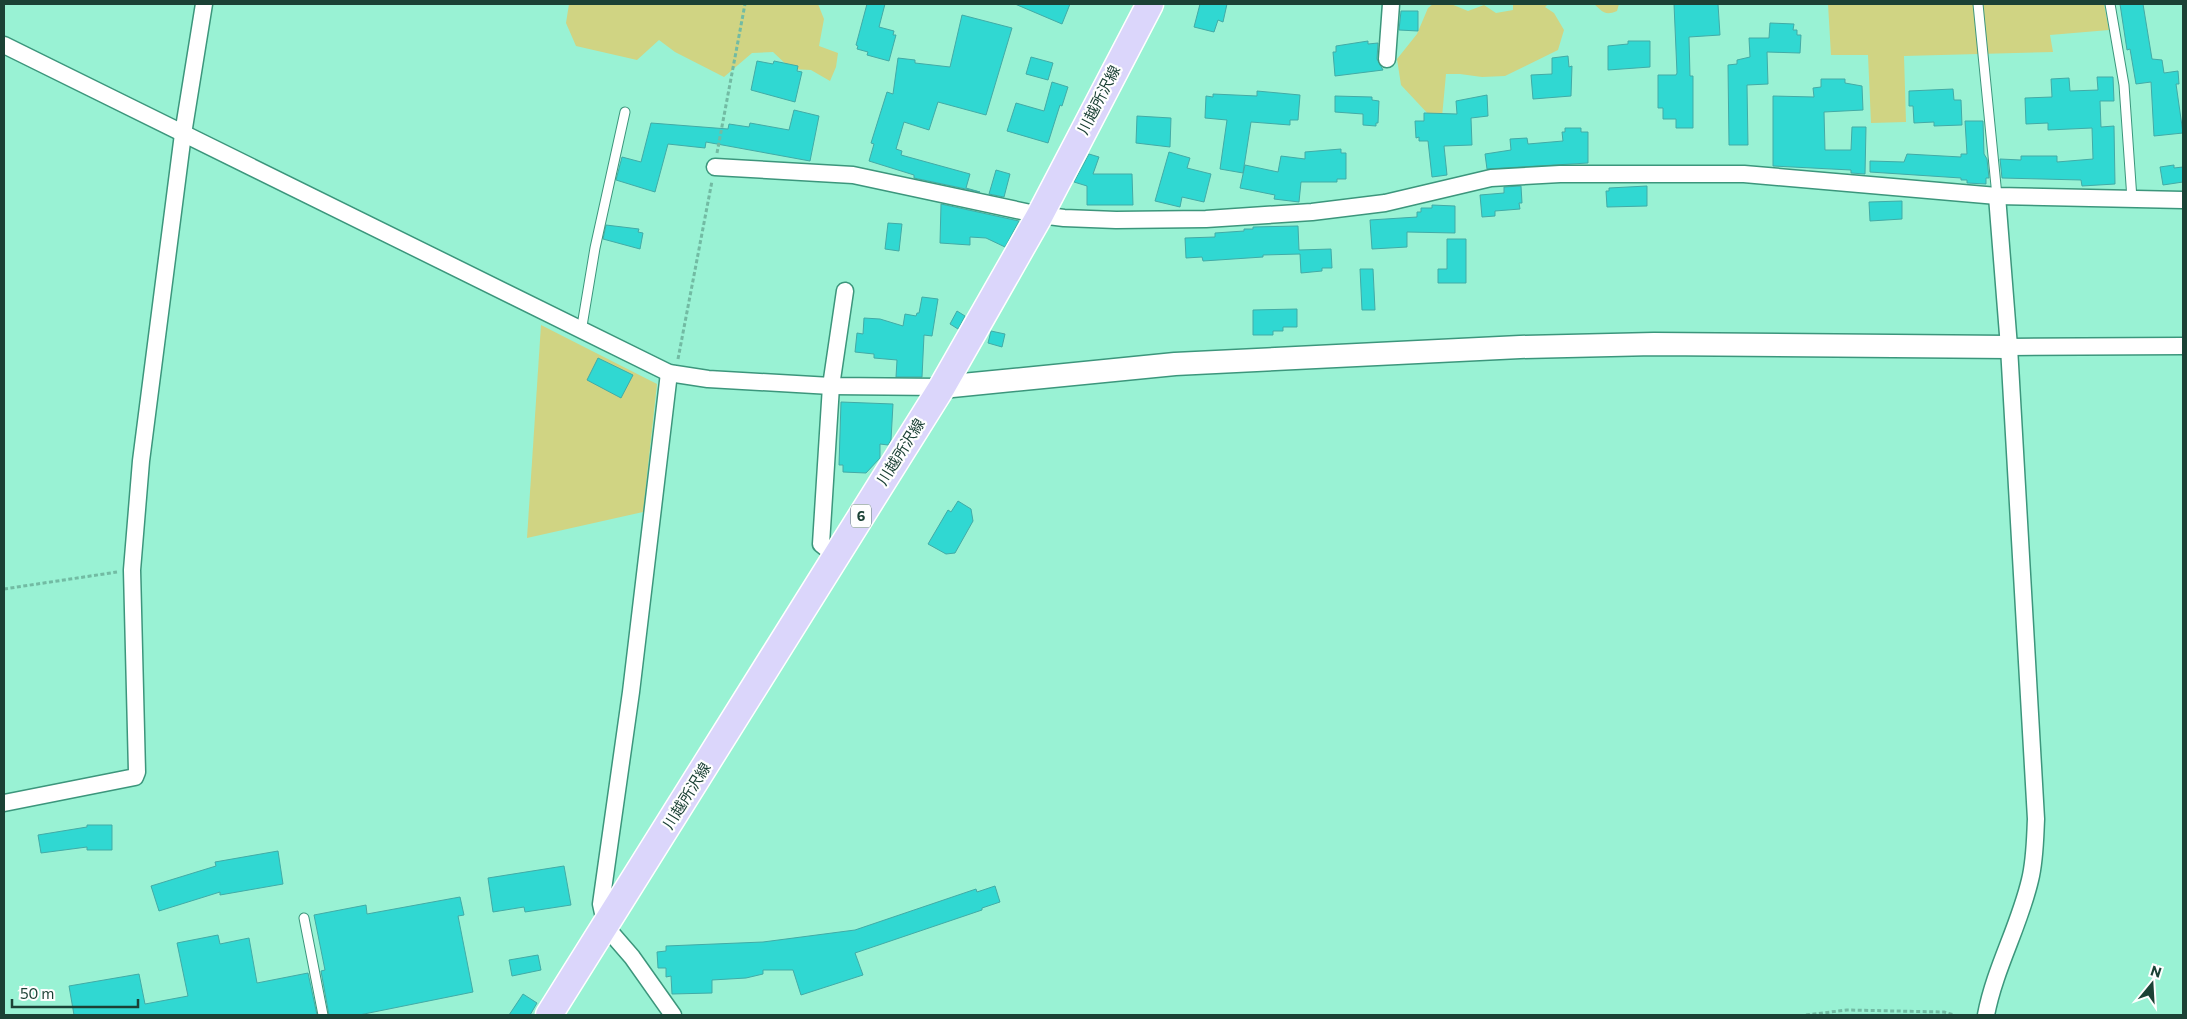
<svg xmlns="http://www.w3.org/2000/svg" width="2187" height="1019" font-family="Commissioner,'Noto Sans JP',sans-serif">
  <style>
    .green { fill: #d0d483 }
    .building { fill: #30d8d2; stroke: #42aba6 }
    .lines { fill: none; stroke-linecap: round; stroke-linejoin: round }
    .lane-casing { stroke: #3c967c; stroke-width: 11 }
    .street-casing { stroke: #3c967c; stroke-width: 19 }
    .secondary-casing { stroke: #3c967c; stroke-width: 25 }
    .primary-casing { stroke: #fff; stroke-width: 29 }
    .path { stroke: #72bba3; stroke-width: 3; stroke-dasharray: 4 2.5; stroke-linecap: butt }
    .lane { stroke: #fff; stroke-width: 9 }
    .street { stroke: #fff; stroke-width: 16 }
    .secondary { stroke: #fff; stroke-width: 22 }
    .primary { stroke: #dbd6fb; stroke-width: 26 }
    .labels { text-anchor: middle; stroke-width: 4.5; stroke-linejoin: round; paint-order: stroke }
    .shield { fill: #fefefe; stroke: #5f7a71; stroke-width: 1 }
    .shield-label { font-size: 14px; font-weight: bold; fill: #1b4135 }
    .street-label { font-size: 15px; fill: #1b4135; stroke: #fefefe }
  </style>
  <rect width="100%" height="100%" fill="#99f2d4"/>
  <g class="green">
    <path d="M569,4H818L824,19L819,46L838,53L836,67L830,81L811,70L791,69L773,52L752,53L724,77L675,52L659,40L637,60L576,46L566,23Z"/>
    <path d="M1433,4H1451L1468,11L1484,5L1496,13L1513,10V4H1548L1545,7L1554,13L1564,30L1558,50L1505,76L1482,77L1460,74H1446L1442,117L1430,116L1401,85L1397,59L1417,34L1428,8Z"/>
    <path d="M1594,4H1619L1617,11C1605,16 1603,12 1594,4Z"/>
    <path d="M1828,4H2104L2109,30L2050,35L2053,52L1904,56L1906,122L1871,123L1868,55H1831Z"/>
    <path d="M541,325L657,384L643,512L527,538Z"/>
  </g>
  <g class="building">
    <path d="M867,4H885L879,27L894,31L893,35H896L889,61L867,55L868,52L857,49L858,46L856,45Z"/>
    <path d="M1015,4H1070L1062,24Z"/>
    <path d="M1200,4H1227L1223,22L1218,20L1214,32L1194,27Z"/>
    <path d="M1674,4H1718L1720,35L1689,37L1690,76H1693V128H1676V119H1663V108H1658V75H1676L1677,73Z"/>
    <path d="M2120,4H2143L2152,59L2162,60L2164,73L2178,71L2179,84H2176L2183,133L2154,136L2151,82L2136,84L2130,49L2127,50Z"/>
    <path d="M1401,11H1418V31L1399,30Z"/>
    <path d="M962,15L1012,28L986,115L938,102L929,130L904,122L896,149L902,151L901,155L970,174L966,188L980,192L914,178V175L869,161L874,144L871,143L887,92L893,94L898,58L915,60V63L950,67Z"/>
    <path d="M1770,23L1794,24L1793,30H1797V35H1801L1800,53L1767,52L1768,84L1747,85L1748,145H1729L1728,65L1737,64V60L1750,57L1749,38H1769Z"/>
    <path d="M1368,41V44L1378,43L1377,59L1383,70L1335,76L1333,52H1336V46Z"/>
    <path d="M1628,41H1650V67L1608,70V46L1628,44Z"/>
    <path d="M1568,56L1569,67L1572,66L1571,96L1533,99L1531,75L1552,74V58Z"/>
    <path d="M1031,57L1053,63L1048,80L1026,74Z"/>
    <path d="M757,61L773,64L774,61L798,66L797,71L802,72L795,102L751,90Z"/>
    <path d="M2097,77H2113L2114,101H2100L2101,127L2114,126L2115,184L2082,186L2081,180L2002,178L2000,159L2021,160V156H2057V162L2093,159L2092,128L2048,130V123L2026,124L2025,98L2052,97L2051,79L2069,78L2070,91L2098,90Z"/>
    <path d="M1821,79H1845V83L1862,86L1863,110L1824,112L1825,150H1851L1852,127H1866L1865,174L1851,173V170L1773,166V96L1814,97L1813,88L1821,87Z"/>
    <path d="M1052,82L1068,87L1062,106L1060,105L1048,143L1007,131L1016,103L1044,111Z"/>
    <path d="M1953,89L1954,100H1961L1962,125L1934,126V122L1914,123L1913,106H1909V91Z"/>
    <path d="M1257,91L1300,95L1298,120H1290V125L1251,122L1243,173L1220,169L1227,120L1205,118L1206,96L1213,97V94L1257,96Z"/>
    <path d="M1487,95L1488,116L1471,118L1472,145L1444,146L1447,175L1432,177L1428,141H1419V137L1416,138L1415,121H1424V113L1457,114L1456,101Z"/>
    <path d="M1335,96L1372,97V100L1379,101L1378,123H1376V126L1363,125V114L1335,112Z"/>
    <path d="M794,110L819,116L810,161L706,142L705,148L668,144L655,192L616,180L622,157L641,162L651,123L728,129L729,124L749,127L750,123L789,130Z"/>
    <path d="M1137,116L1171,118L1170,147L1136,143Z"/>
    <path d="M1965,121H1983L1984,154L1987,159L1989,178H1986V184L1967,183V180H1961V178L1870,172V161L1904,162L1907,154L1961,157V154H1967Z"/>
    <path d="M1565,128H1581V132H1588V163L1487,169L1485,154L1511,150L1510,139L1527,138L1528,144L1563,141L1562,132H1565Z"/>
    <path d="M1341,149V153H1346V179H1337V182H1301L1299,202L1274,199L1275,195L1240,188L1245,165L1278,172L1281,156L1305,159V152Z"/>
    <path d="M1169,152L1190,158L1187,168L1211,174L1204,202L1182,197L1180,207L1155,201Z"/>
    <path d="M1089,154L1099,157L1093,174H1132L1133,205H1087V186L1074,182Z"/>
    <path d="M2174,165V168L2183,167V182L2163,185L2160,167Z"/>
    <path d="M996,170L1010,174L1004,197L989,194Z"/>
    <path d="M1521,186L1522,203H1519L1520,209L1495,211V216L1482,217L1480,195L1504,193V187Z"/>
    <path d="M1647,186V206L1607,207L1606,191H1609V188Z"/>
    <path d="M1902,201V219L1870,221L1869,202Z"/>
    <path d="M941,204L1019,221L1005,247L986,238L970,237V245L940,243Z"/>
    <path d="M1432,205L1455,206V233L1407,232V247L1372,249L1370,220L1417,217V212H1421V208H1432Z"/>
    <path d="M888,223L902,224L899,251L885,249Z"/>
    <path d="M606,225L639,229L638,232L643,233L640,249L603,239Z"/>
    <path d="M1298,226L1299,250L1331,249L1332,268H1322V271L1301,273L1300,254L1263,255V257L1203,261L1202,257L1186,258L1185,238L1215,237V233L1244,231V229H1253V227Z"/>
    <path d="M1447,239H1466V283H1438V269H1447Z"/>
    <path d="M1360,269H1373L1375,310H1362Z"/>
    <path d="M922,297L938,299L932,336L924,335L922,377H896L897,360L874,358V354L855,352L857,333L863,334L864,318L880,319L903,326L905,314L916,316L917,313H919Z"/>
    <path d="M1297,309V327H1283V331H1273V335H1253V310Z"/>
    <path d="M957,311L965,316L958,329L950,324Z"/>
    <path d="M991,331L1005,334L1002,347L988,343Z"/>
    <path d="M598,358L633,375L621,398L587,380Z"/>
    <path d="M841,402L893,404L891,440L888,445L880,444V458L866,473L843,472V465H839Z"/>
    <path d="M958,501L971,509L973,521L955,553L946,554L928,544L948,510L951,512Z"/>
    <path d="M87,825H112V850H87V847L41,853L38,835L87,827Z"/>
    <path d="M278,851L283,884L220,895V892L159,911L151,886L216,866L215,862Z"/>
    <path d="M564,866L571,905L525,912L524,907L493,912L488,878Z"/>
    <path d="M995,886L1000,902L982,908V910L855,953L863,975L801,995L793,970H763V974L746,978L712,980V993L672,994L671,976L666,977V968H658L657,952L666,951V946L763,942L855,930L976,889L977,892Z"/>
    <path d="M460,897L464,915L458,916L473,992L359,1015H329L321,971L325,970L314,915L366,905L367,914Z"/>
    <path d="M218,935L220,944L249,938L257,983L308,973L317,1015H74L69,986L139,974L145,1004L188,996L177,943Z"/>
    <path d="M538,955L541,970L512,976L509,960Z"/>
    <path d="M523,994L537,1003L530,1015H509Z"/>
  </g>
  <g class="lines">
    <g class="lane-casing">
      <g id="lane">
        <path d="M1978,4L1997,196"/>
        <path d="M2110,4L2124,85L2132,199"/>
        <path d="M581,332L595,248L625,112"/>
        <path d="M304,918L323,1015"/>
      </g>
    </g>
    <g class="street-casing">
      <g id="street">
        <path d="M4,45L669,373L708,379L831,386L942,387"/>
        <path d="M1387,59L1391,4"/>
        <path d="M715,167L853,175L1040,215L1064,218L1116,220L1206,219L1312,212L1385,203L1491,178L1560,174H1744L1997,196L2183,200"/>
        <path d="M2009,347L2183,346"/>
        <path d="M669,373L631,692L601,904L606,927L632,957L673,1015"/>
        <path d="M836,556L821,544L831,386L845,291"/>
        <path d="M4,803L135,777L137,772L132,570L141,461L183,134L204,4"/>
        <path d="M1986,1015C1995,968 2019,927 2030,880C2035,860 2035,840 2036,819L2009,347L1997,196"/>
      </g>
    </g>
    <g class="secondary-casing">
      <path id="secondary" d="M942,387L1175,364L1520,347L1654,344L2009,347"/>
    </g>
    <g class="primary-casing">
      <path id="primary" d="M549,1015L942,387L1040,215L1150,4"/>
    </g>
    <g class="path">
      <path d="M717,153L745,4"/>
      <path d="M678,359L712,181"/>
      <path d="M4,589L117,572"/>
      <path d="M1806,1015L1847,1010L1944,1012L1954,1015"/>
    </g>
    <use href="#lane" class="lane"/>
    <use href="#street" class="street"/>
    <use href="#secondary" class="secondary"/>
    <use href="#primary" class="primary"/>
  </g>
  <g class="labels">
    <rect class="shield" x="851" y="504.5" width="20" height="23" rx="4"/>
    <g class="shield-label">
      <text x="861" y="521">6</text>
    </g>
    <g class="street-label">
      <text transform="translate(1099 100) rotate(-63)" y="5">川越所沢線</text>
      <text transform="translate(901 452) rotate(-58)" y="5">川越所沢線</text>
      <text transform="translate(687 796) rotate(-58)" y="5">川越所沢線</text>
    </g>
  </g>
  <rect width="2187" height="1019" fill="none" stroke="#1b4135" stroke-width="10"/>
  <g transform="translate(2152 984) rotate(18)" stroke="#fefefe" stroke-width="4" paint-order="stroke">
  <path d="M0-4L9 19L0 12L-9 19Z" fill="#1b4135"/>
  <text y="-8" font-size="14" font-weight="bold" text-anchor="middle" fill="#1b4135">N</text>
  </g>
  <path d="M12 999v8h126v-8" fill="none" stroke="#1b4135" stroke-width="2.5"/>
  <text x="20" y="999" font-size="15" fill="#1b4135" stroke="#fefefe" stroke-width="4" paint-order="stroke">50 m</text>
</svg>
